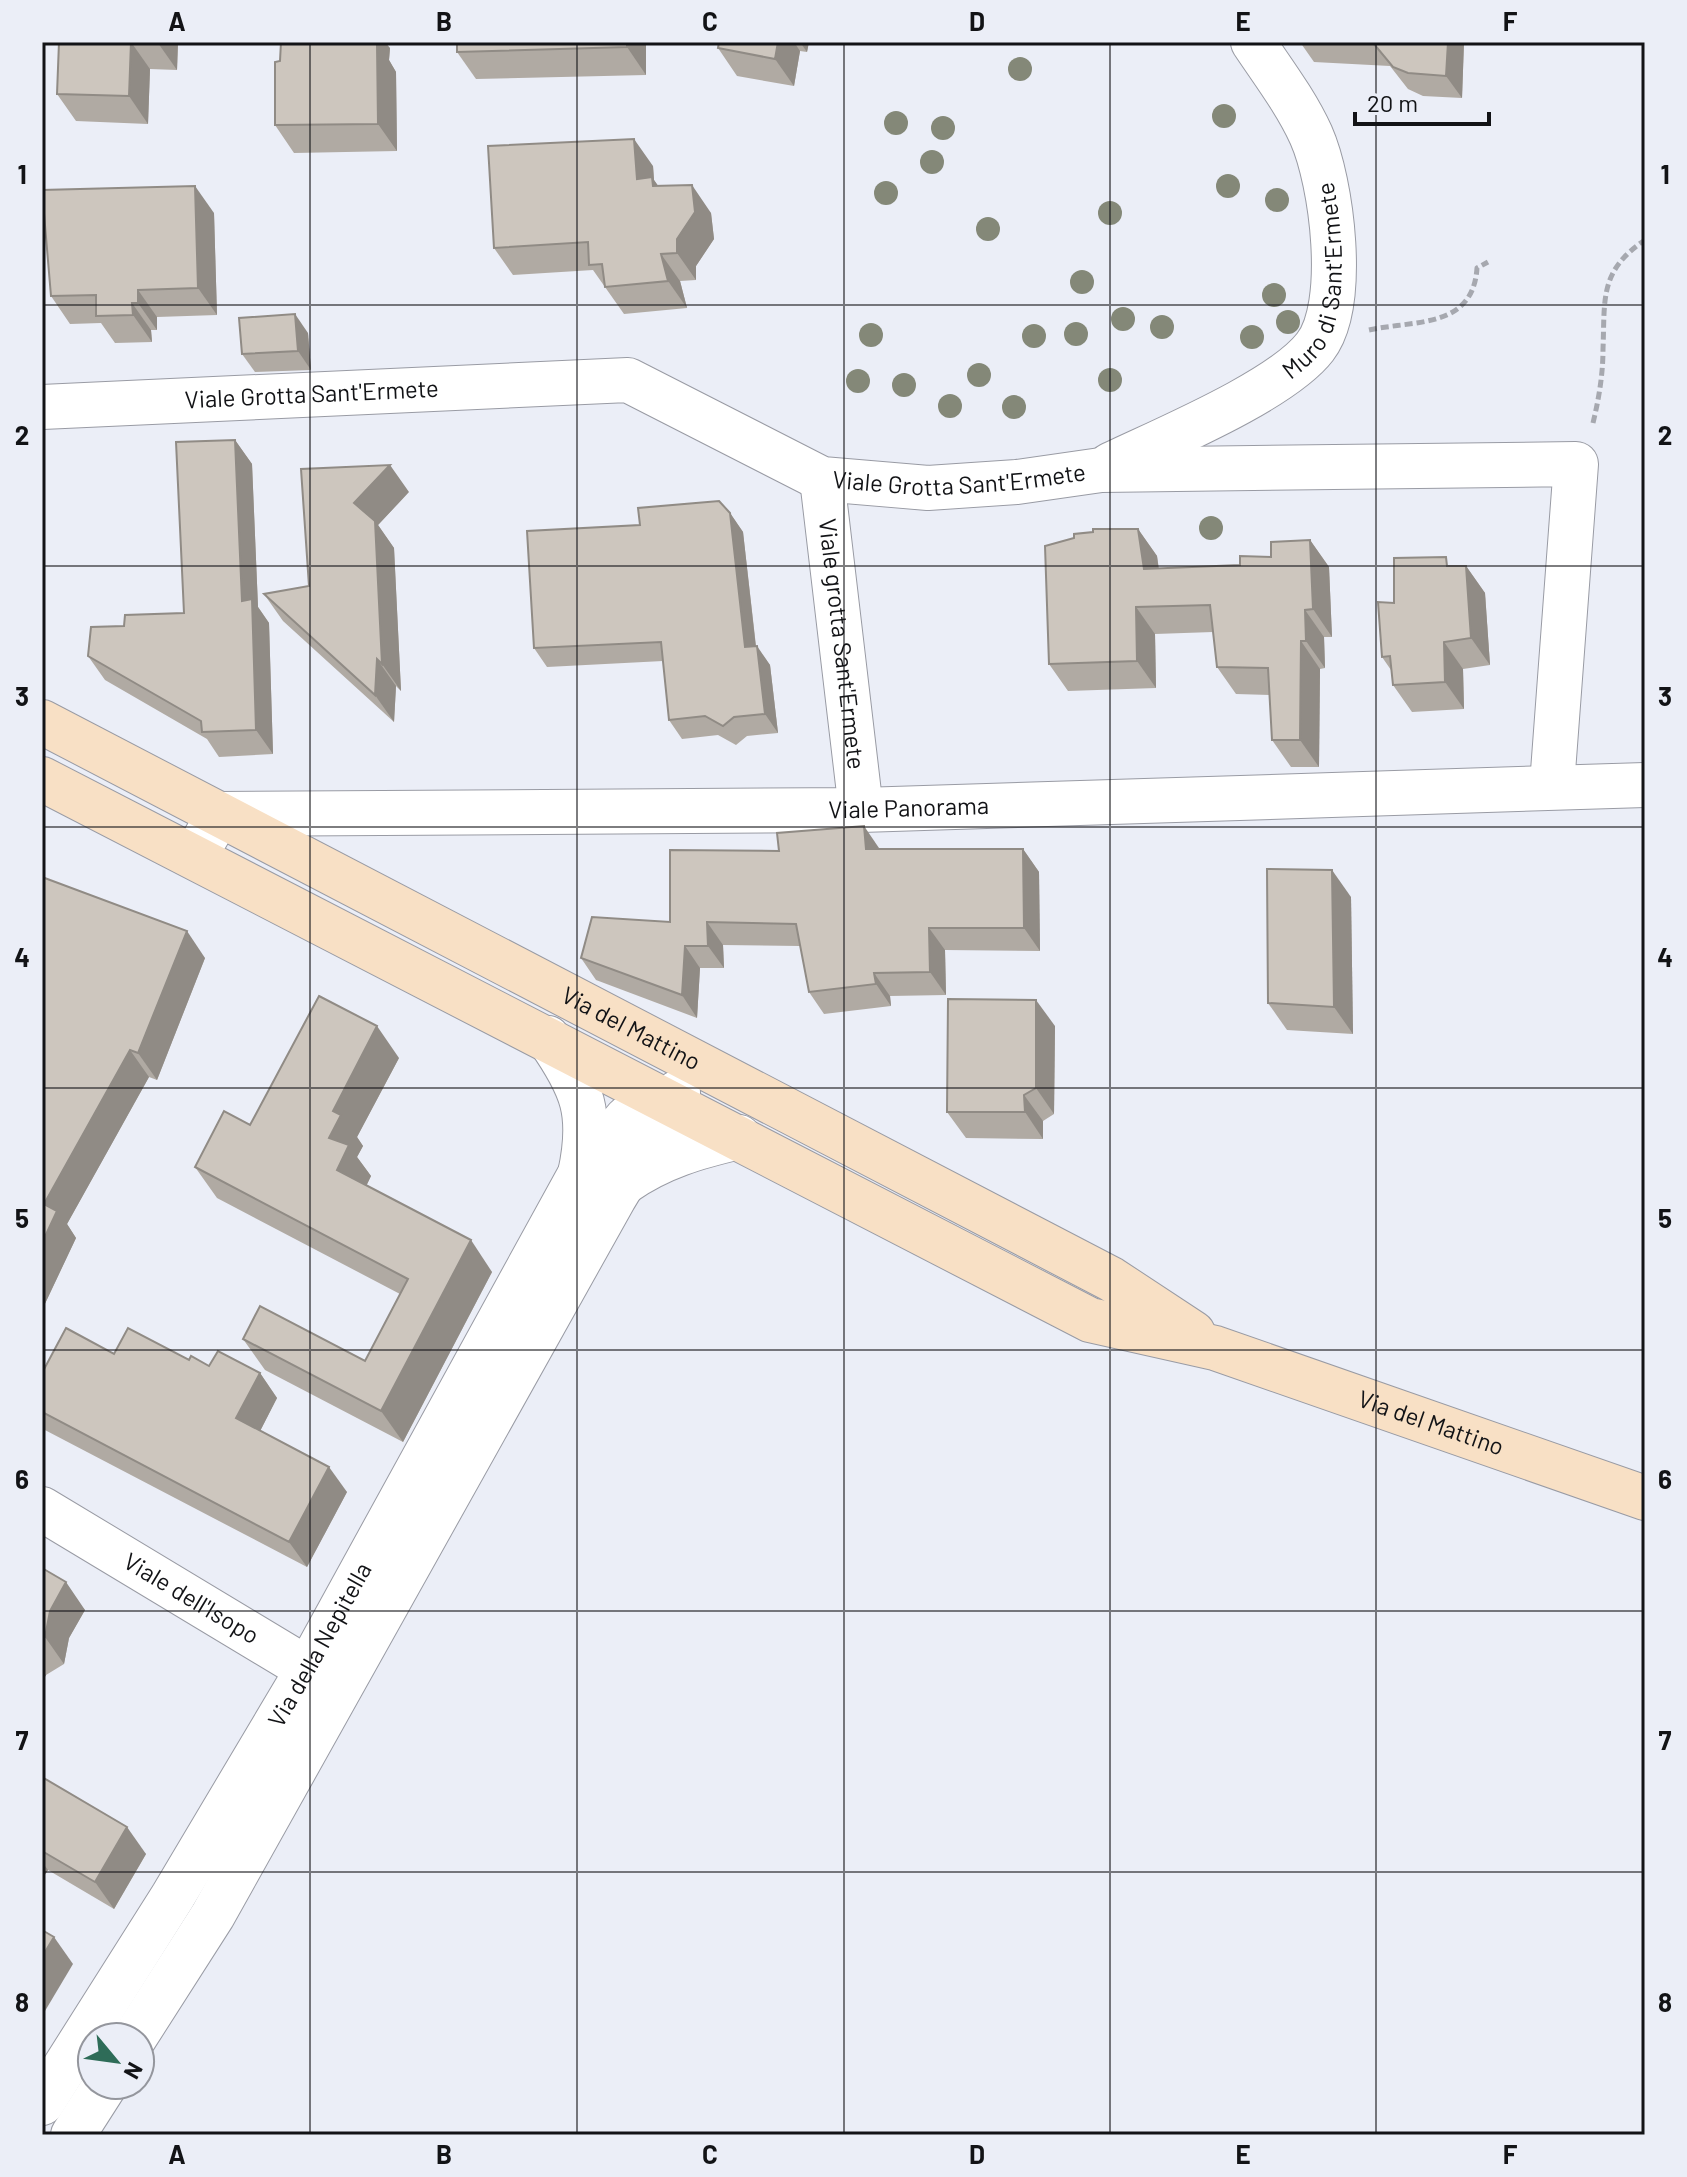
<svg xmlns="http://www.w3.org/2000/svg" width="1687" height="2177" font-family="Barlow,sans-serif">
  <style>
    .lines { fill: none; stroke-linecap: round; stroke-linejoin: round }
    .minor-casing { stroke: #999ba4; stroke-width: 46 }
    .tertiary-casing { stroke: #999ba4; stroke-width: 46 }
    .secondary-casing { stroke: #999ba4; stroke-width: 46 }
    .path { stroke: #a6a8af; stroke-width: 5; stroke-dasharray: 8 4; stroke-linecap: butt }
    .minor { stroke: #fff; stroke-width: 44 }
    .tertiary { stroke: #fff; stroke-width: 44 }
    .secondary { stroke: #f8e0c5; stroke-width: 44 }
    .tree { fill: #848878 }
    .wall { fill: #b0aaa3 }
    .shaded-wall { fill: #908b85 }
    .building { fill: #cdc6be; stroke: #908b85; stroke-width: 2 }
    .grid { fill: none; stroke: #121316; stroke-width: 2; stroke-opacity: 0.55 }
    .labels { text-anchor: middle; stroke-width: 7; stroke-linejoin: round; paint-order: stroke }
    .street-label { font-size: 24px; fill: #121316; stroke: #ebeef7 }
    .neatline { fill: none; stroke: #121316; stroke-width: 3 }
    .grid-label { font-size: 26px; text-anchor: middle; font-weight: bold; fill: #121316 }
  </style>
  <rect width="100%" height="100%" fill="#ebeef7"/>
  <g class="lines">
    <g class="minor-casing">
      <g id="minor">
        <path id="s1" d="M42,407L628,380L822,479L928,488L1017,482L1101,470L1576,464L1552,785"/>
        <path id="s2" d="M1110,465C1162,440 1281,391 1315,347C1348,305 1332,182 1311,135C1296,102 1273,72 1253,42"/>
        <path id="s3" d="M822,479L861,810"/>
        <path d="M548,1038C583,1088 593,1114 580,1174"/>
        <path d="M625,1182C661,1157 697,1147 739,1137"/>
        <path id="s4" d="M42,1509L331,1683"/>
        <path d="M135,2037L213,1915L614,1198L678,1092"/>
        <path id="s5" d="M42,2103L173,1896L308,1669L580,1174L627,1118L673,1102"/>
        <path d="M73,2135L105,2085"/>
      </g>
    </g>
    <g class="tertiary-casing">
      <g id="tertiary">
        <path id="s6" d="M195,856L219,814L861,810L1645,785"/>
      </g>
    </g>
    <g class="secondary-casing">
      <g id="secondary">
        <path id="s7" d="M42,722L1111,1279L1193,1333"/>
        <path id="s8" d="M42,779L1090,1320L1215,1348L1645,1498"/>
      </g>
    </g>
    <g class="path">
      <path d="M1369,330C1414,320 1473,329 1477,268L1488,262"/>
      <path d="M1593,423C1599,398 1603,374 1603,349C1605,299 1599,271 1645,240"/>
    </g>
    <use href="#minor" class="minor"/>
    <use href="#tertiary" class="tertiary"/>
    <use href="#secondary" class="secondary"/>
  </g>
  <g class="tree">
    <circle cx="1020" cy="69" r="12"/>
    <circle cx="1224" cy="116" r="12"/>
    <circle cx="896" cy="123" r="12"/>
    <circle cx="943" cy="128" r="12"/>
    <circle cx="932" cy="162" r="12"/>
    <circle cx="1228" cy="186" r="12"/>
    <circle cx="886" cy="193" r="12"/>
    <circle cx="1277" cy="200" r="12"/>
    <circle cx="1110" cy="213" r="12"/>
    <circle cx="988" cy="229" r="12"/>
    <circle cx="1082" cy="282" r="12"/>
    <circle cx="1274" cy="295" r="12"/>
    <circle cx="1123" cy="319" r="12"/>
    <circle cx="1288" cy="322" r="12"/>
    <circle cx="1162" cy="327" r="12"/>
    <circle cx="1076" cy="334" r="12"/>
    <circle cx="871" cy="335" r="12"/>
    <circle cx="1034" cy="336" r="12"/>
    <circle cx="1252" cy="337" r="12"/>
    <circle cx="979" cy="375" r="12"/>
    <circle cx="1110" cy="380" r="12"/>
    <circle cx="858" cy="381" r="12"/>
    <circle cx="904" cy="385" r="12"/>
    <circle cx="950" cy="406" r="12"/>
    <circle cx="1014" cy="407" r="12"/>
    <circle cx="1211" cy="528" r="12"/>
  </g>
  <g class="wall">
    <path d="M59,42H178L177,70L150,69L148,124L76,121L57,94Z"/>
    <path d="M646,42V75L476,79L457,52Z"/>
    <path d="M719,42H809L807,52L800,51L794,86L737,76L718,48Z"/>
    <path d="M1300,42H1464L1462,98L1423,96L1408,89L1390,66L1314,62Z"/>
    <path d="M390,48L389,60L396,72L397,151L294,153L275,125Z"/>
    <path d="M653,166L654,180L658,186L711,213L714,239L696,266V280L680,281L687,308L624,314L593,270L513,275L494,248Z"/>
    <path d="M214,213L217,315L157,317V330H151L152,342L115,343L101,323L70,324L51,296Z"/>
    <path d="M308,333L311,370L255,372L242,354Z"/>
    <path d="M235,440L252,464L258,607L269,623L273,754L219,757L207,739L105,680L88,656L124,626L184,613Z"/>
    <path d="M409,492L378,525L394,548L401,691L396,686L394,722L283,621L264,594L309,586Z"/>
    <path d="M730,513L743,532L756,646L770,665L778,733L747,736L736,745L718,735L682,739L669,720L663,661L547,667L534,648Z"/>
    <path d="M1138,529L1157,556L1159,569L1240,565L1271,557L1310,540L1329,567L1332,637H1324L1325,668L1320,669L1319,767H1291L1272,740L1270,695L1236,694L1217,667L1213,632L1155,634L1156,688L1068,691L1049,664Z"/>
    <path d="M1452,566H1466L1485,593L1490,665L1463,669L1464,709L1412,712L1393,685L1391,670L1382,657Z"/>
    <path d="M879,849H1023L1039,872L1040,951L945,950L946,995L890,996L891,1006L824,1014L809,992L800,946L723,945L724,968H700L697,1018L596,980L581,958L670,922L779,851Z"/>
    <path d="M42,877L205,958L157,1080L149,1077L67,1224L76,1238L42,1310Z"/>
    <path d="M1351,897L1353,1034L1287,1030L1268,1003Z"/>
    <path d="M1055,1026L1054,1114L1043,1121V1139L966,1138L947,1112Z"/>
    <path d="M399,1058L357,1137L363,1146L357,1157L371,1176L366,1186L492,1272L403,1442L265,1370L243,1339L365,1361L400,1294L217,1198L195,1167L250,1125Z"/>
    <path d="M114,1354L189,1360L209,1366L260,1373L277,1398L260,1431L347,1492L307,1567L43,1429L42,1426V1373Z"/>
    <path d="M42,1568L85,1610L69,1638L64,1664L46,1675L42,1682Z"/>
    <path d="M42,1777L146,1854L114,1909L48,1870L42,1879Z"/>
  </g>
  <g class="shaded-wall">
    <path d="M131,42L150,69L148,124L129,96Z"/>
    <path d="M158,42H178L177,70L158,43Z"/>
    <path d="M376,42H385L390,48L389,60L396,72L397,151L378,124Z"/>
    <path d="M627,42H646V75L627,47Z"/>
    <path d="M778,42H794L800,51L794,86L775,59Z"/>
    <path d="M800,42H809L807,52Z"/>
    <path d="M1448,42H1464L1462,98L1446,76Z"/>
    <path d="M634,139L653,166L654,180L671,204L637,179Z"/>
    <path d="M692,185L711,213L714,239L696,266V280L677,253V239Z"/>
    <path d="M195,186L214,213L217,315L198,288Z"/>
    <path d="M661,254L680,281L687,308L668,281Z"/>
    <path d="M138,290L157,317V330L138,303Z"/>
    <path d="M132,303L151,330L152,342L133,315Z"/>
    <path d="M295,314L308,333L311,370L298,351Z"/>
    <path d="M235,440L252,464L258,607L269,623L273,754L256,730L242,601Z"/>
    <path d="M390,465L409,492L378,525L394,548L401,691L382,664L354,503Z"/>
    <path d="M730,513L743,532L758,666L745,647Z"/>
    <path d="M1138,529L1157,556L1162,597L1144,569Z"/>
    <path d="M1310,540L1329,567L1332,637L1313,609Z"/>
    <path d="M1466,566L1485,593L1490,665L1471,638Z"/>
    <path d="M1136,607L1155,634L1156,688L1137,661Z"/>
    <path d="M1305,610L1324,637L1325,668L1306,641Z"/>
    <path d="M1301,641L1320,669L1319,767L1300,740Z"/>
    <path d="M1444,642L1463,669L1464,709L1445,682Z"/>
    <path d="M757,646L770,665L778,733L765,714Z"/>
    <path d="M377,659L396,686L394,722L375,695Z"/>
    <path d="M864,826L879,848L866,849Z"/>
    <path d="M1023,849L1039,872L1040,951L1024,928Z"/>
    <path d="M1332,870L1351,897L1353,1034L1334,1007Z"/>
    <path d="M707,922L723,945L724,968L708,946Z"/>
    <path d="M929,928L945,950L946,995L930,972Z"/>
    <path d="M187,931L205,958L157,1080L138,1053Z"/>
    <path d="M685,946L700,968L697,1018L682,995Z"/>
    <path d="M874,973L890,996L891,1006L876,984Z"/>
    <path d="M1036,1000L1055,1026L1054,1114L1036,1088Z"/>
    <path d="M377,1026L399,1058L357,1137L363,1146L357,1157L371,1176L359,1201L337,1170L329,1138L333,1111Z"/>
    <path d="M130,1050L149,1077L67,1224L76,1238L42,1310V1243L44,1204Z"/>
    <path d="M1024,1095L1043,1121V1139L1025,1112Z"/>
    <path d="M471,1240L492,1272L403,1442L381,1411Z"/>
    <path d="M260,1373L277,1398L254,1443L236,1418Z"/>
    <path d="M329,1467L347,1492L307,1567L289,1542Z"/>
    <path d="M66,1582L85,1610L69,1638L64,1664L45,1637L50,1611Z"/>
    <path d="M42,1669L46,1675L42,1682Z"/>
    <path d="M127,1827L146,1854L114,1909L95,1882Z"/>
    <path d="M42,1862L48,1870L42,1879Z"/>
    <path d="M54,1937L73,1964L42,2016V1957Z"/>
  </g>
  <g class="building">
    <path d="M59,42H131L129,96L57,94Z"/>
    <path d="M281,42H376L377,44L378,124L275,125V62L280,61Z"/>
    <path d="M457,42H627V47L457,52Z"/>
    <path d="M719,42H778L775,59L718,48Z"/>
    <path d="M1341,42H1448L1446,76L1408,73L1393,67L1374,44Z"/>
    <path d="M634,139L637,179L652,177L653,186L692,185L695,212L677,239V253L661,254L668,281L605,287L602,264L589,265L588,242L494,248L488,146Z"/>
    <path d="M195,186L198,288L138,290V303H132L133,315L96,316V295L51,296L42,190Z"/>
    <path d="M295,314L298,351L242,354L239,318Z"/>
    <path d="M235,440L242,601L252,599L256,730L202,732L201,721L88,656L91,627L124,626L125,615L184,613L176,442Z"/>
    <path d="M390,465L354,503L375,521L382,664L377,659L375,695L264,594L309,586L301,469Z"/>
    <path d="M719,501L730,513L745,647L757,646L765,714L734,717L723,726L705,716L669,720L661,642L534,648L527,531L640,525L638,508Z"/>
    <path d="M1093,529H1138L1144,569L1240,565V556L1271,557V542L1310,540L1313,609L1305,610L1306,641H1301L1300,740H1272L1268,668L1217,667L1210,605L1136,607L1137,661L1049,664L1045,546L1074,538V534L1093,532Z"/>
    <path d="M1446,557L1447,566H1466L1471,638L1444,642L1445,682L1393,685L1390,656L1382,657L1378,602L1394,603V558Z"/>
    <path d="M864,826L866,849H1023L1024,928H929L930,972L874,973L876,984L809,992L796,924L707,922L708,946H685L682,995L581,958L592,917L670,922V850L779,851L777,833Z"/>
    <path d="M1267,869L1332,870L1334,1007L1268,1003Z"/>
    <path d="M42,877L187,931L138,1053L130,1050L44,1204L57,1211L42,1243Z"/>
    <path d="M319,996L377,1026L333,1111L341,1115L329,1138L349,1145L337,1170L471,1240L381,1411L243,1339L260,1306L365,1361L408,1279L195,1167L224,1111L250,1125Z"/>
    <path d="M948,999L1036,1000V1088L1024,1095L1025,1112H947Z"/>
    <path d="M66,1328L114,1354L128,1328L189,1360L191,1356L209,1366L218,1351L260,1373L236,1418L329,1467L289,1542L42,1412V1373Z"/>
    <path d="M42,1568L66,1582L50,1611L45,1637L42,1639Z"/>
    <path d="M42,1777L127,1827L95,1882L42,1851Z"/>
    <path d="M42,1930L54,1937L42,1957Z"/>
  </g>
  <path class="grid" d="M310,42V2135M577,42V2135M844,42V2135M1110,42V2135M1376,42V2135M42,305H1645M42,566H1645M42,827H1645M42,1088H1645M42,1350H1645M42,1611H1645M42,1872H1645"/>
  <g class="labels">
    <g class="street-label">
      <text dy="8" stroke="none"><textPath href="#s2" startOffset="302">Muro di Sant'Ermete</textPath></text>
      <text dy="8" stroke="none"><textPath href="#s1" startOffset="270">Viale Grotta Sant'Ermete</textPath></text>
      <text dy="8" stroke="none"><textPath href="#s1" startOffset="942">Viale Grotta Sant'Ermete</textPath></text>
      <text dy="8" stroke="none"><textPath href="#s3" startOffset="166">Viale grotta Sant'Ermete</textPath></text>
      <text dy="8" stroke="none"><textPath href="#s6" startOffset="738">Viale Panorama</textPath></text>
      <text dy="8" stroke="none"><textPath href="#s7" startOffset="664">Via del Mattino</textPath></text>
      <text dy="8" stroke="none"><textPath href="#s8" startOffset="1536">Via del Mattino</textPath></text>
      <text dy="8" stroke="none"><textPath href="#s4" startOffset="174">Viale dell'Isopo</textPath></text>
      <text dy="8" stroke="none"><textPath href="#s5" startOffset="536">Via della Nepitella</textPath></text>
    </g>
  </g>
  <rect width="1687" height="2177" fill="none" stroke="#ebeef7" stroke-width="88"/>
  <g transform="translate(116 2061) rotate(119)"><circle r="38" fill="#ebeef7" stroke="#94969d" stroke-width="2"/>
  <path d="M0-6L14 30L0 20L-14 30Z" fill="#2e6c58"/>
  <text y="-12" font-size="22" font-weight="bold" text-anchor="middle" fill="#121316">N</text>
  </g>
  <path d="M1355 112v12h134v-12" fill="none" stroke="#121316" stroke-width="4"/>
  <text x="1367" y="112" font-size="24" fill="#121316" stroke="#ebeef7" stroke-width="6" paint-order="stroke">20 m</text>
  <rect x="44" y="44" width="1599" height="2089" class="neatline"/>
  <g class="grid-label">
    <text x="177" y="31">A</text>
    <text x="444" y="31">B</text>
    <text x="710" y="31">C</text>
    <text x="977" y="31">D</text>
    <text x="1243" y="31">E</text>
    <text x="1510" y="31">F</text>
    <text x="22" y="184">1</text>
    <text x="1665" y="184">1</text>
    <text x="22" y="445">2</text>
    <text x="1665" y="445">2</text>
    <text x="22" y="706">3</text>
    <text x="1665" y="706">3</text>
    <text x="22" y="967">4</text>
    <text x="1665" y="967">4</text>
    <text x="22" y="1228">5</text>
    <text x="1665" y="1228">5</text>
    <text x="22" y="1489">6</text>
    <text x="1665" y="1489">6</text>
    <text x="22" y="1750">7</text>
    <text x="1665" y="1750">7</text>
    <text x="22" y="2012">8</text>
    <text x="1665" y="2012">8</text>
    <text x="177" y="2164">A</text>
    <text x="444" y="2164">B</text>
    <text x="710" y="2164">C</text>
    <text x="977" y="2164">D</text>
    <text x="1243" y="2164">E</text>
    <text x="1510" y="2164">F</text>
  </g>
</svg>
